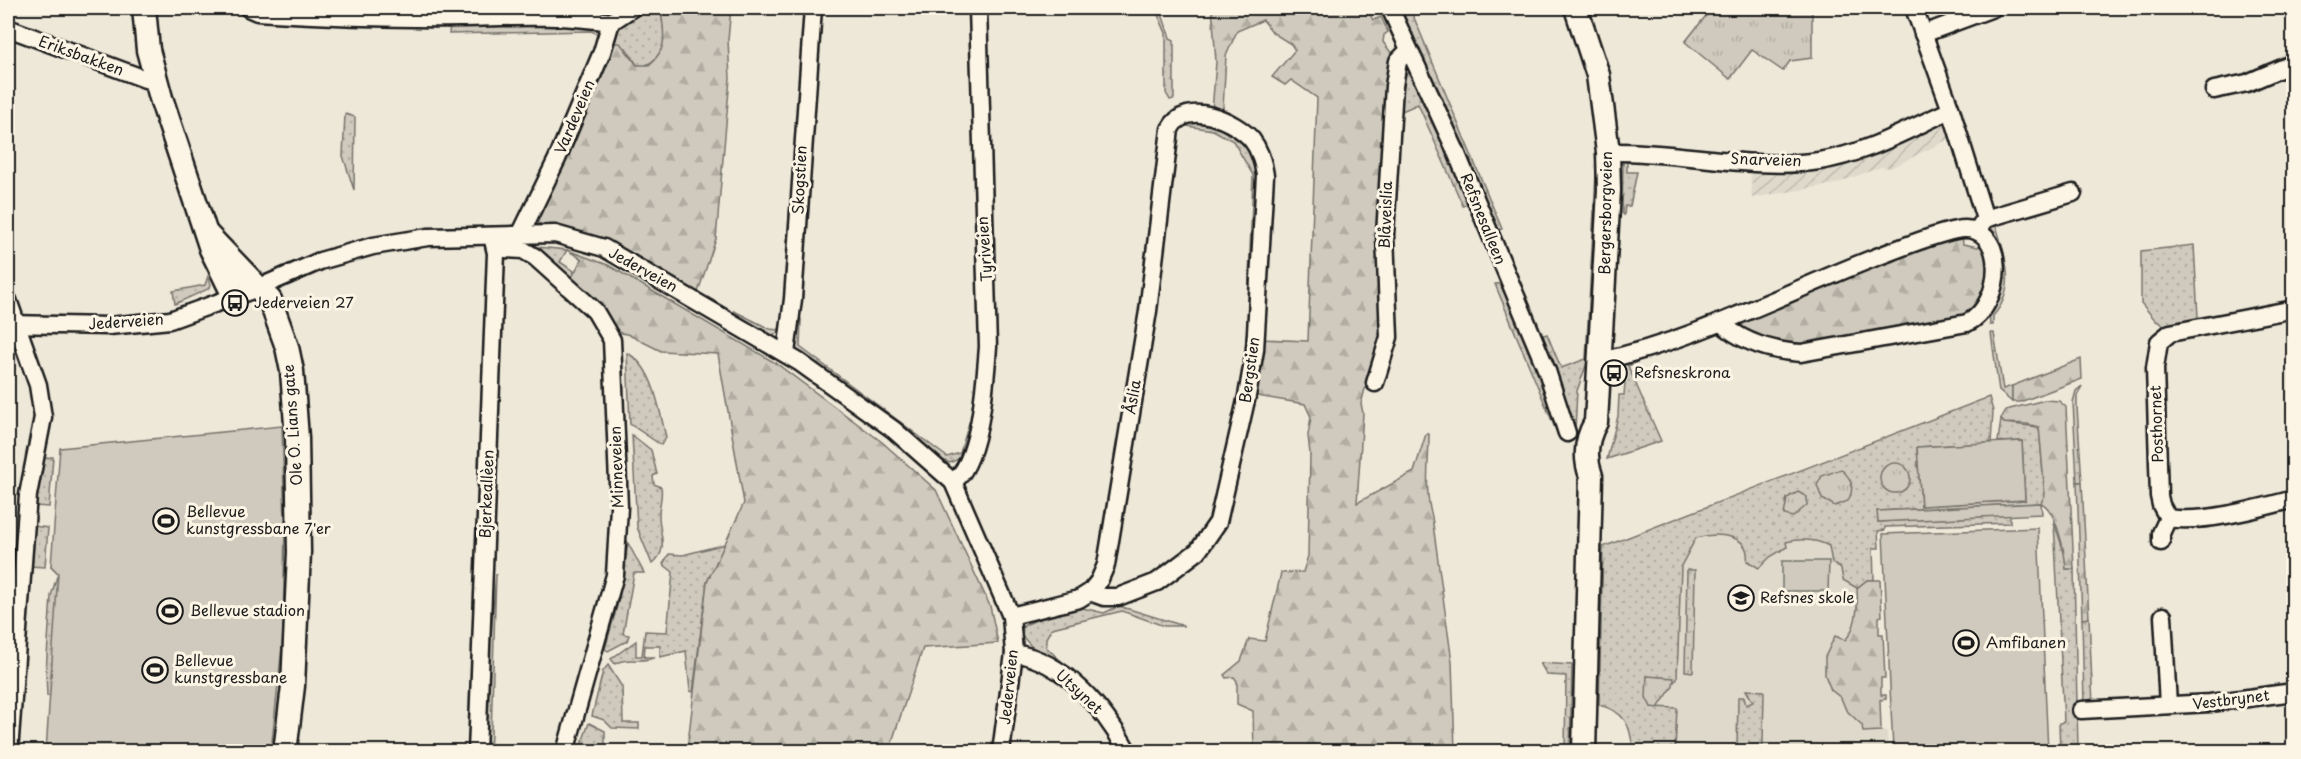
<svg xmlns="http://www.w3.org/2000/svg" width="2301" height="759" font-family="'Playpen Sans',sans-serif">
  <style>
    .built { fill: #ded9cb }
    .industrial { fill: url(#industrial-furrows) }
    .grass { fill: url(#grass-dots); stroke: #76736c; stroke-width: 1.5 }
    .forest { fill: url(#forest-firs); stroke: #76736c; stroke-width: 1.5 }
    .park { fill: url(#park-tufts); stroke: #76736c; stroke-width: 1.5 }
    .pitch { fill: #cfcabd; stroke: #76736c; stroke-width: 1.5 }
    .lines { fill: none; stroke-linecap: round; stroke-linejoin: round }
    .street-casing { stroke: #1c1c1c; stroke-width: 21 }
    .secondary-casing { stroke: #1c1c1c; stroke-width: 27 }
    .street { stroke: #fcf5e5; stroke-width: 16 }
    .secondary { stroke: #fcf5e5; stroke-width: 22 }
    .labels { text-anchor: middle; stroke-width: 6; stroke-linejoin: round; paint-order: stroke }
    .street-label { font-size: 15px; fill: #1c1c1c; stroke: #fcf5e5 }
    .poi-label { font-size: 15px; fill: #1c1c1c; stroke: #fcf5e5; text-anchor: start }
  </style>
  <defs>
    <pattern id="industrial-furrows" width="10" height="10" patternUnits="userSpaceOnUse" patternTransform="scale(1.5)"><rect width="10" height="10" fill="#ded9cb"/><path d="M-1 1l2-2M0 10L10 0M9 11l2-2" fill="none" stroke="#bebaae"/></pattern>
    <pattern id="grass-dots" width="8" height="8" patternUnits="userSpaceOnUse" patternTransform="scale(1.5)"><rect width="8" height="8" fill="#cfcabd"/><path d="M2 2h.1M6 6h.1" fill="none" stroke="#b1ada2" stroke-width="1.8" stroke-linecap="round"/></pattern>
    <pattern id="forest-firs" width="22" height="20" patternUnits="userSpaceOnUse" patternTransform="scale(1.5)"><rect width="22" height="20" fill="#cfcabd"/><path d="M5 1l3.5 6h-7zM16 11l3.5 6h-7z" fill="#b1ada2"/></pattern>
    <pattern id="park-tufts" width="24" height="20" patternUnits="userSpaceOnUse" patternTransform="scale(1.5)"><rect width="24" height="20" fill="#cfcabd"/><path d="M3 7l-1-3M5 7V3M7 7l1-3M15 17l-1-3M17 17v-4M19 17l1-3" fill="none" stroke="#b1ada2"/></pattern>
  </defs>
  <rect width="100%" height="100%" fill="#eee8d9"/>
  <filter id="ink" filterUnits="userSpaceOnUse"><feTurbulence type="fractalNoise" baseFrequency=".0167" numOctaves="2"/><feDisplacementMap in="SourceGraphic" scale="12" xChannelSelector="R" yChannelSelector="G"/><feConvolveMatrix kernelMatrix="1 2 1 2 8 2 1 2 1" color-interpolation-filters="sRGB"/></filter>
  <g filter="url(#ink)">
    <path class="built" d="M1859,448L1873,548L1874,579L1880,580L1882,616L1879,617V634H1883L1885,678H1881V695H1886V699L1880,700L1881,731H1887L1888,751H1633L1631,728L1626,719L1617,711L1599,705L1603,547Z"/>
    <path class="industrial" d="M1943,115L1955,136L1891,168L1881,167L1835,184L1752,198L1750,167H1798Z"/>
    <g class="grass">
      <path d="M644,8H679H669L662,20C669,38 663,59 644,66L637,65L626,48L611,43L620,26Z"/>
      <path d="M1155,8H1160L1170,38L1174,40V99L1170,100L1166,93V33Z"/>
      <path d="M1397,8H1410L1502,229L1493,231Z"/>
      <path d="M567,24L592,26L599,33V42L596,33L591,31L449,34L450,25Z"/>
      <path d="M1399,72L1414,74L1419,81L1467,204L1463,206L1418,104L1395,114Z"/>
      <path d="M345,114L355,117L354,190L343,156Z"/>
      <path d="M1202,119L1246,138L1260,166L1255,293L1242,382L1247,328L1253,175L1233,141L1213,130L1180,125Z"/>
      <path d="M1623,159L1627,160V172H1637L1630,206H1625L1624,215L1622,213Z"/>
      <path d="M1596,174L1599,178L1589,357L1577,391L1575,431L1572,432L1541,336L1547,334L1561,368L1586,359Z"/>
      <path d="M790,202H793L783,331L772,335L735,315L734,311L770,329L778,330L782,325Z"/>
      <path d="M1994,219C2004,253 2019,287 1993,316V325H1990L1989,315L2000,265L1991,226Z"/>
      <path d="M2194,245L2198,318L2167,327L2156,321L2141,303V251Z"/>
      <path d="M537,247L567,250L560,262L574,271L570,281L533,248Z"/>
      <path d="M208,276L211,285L208,289L175,304L173,291L205,285Z"/>
      <path d="M1502,283L1548,387L1559,430L1557,433L1495,284Z"/>
      <path d="M797,319H801L800,347L947,457L960,453L969,423L971,425L962,457L950,463L939,459L797,351L794,348Z"/>
      <path d="M1991,333H1994L2003,389L2012,386V402L1999,391Z"/>
      <path d="M627,353C654,366 659,410 666,437L661,445L630,424Z"/>
      <path d="M1634,360L1637,362L1628,366L1661,441L1607,459L1618,416L1619,395H1624L1625,383L1620,382L1622,363Z"/>
      <path d="M2082,386L2077,396V407L2082,482H2077L2073,402L2076,391Z"/>
      <path d="M1989,397L1993,411L1991,443L1917,447L1921,506L2025,500L2022,441L1998,442L2001,419L2004,423L2039,427L2045,495L2041,503L1878,511V522L2010,515V523L1885,527V530L1878,531L1879,548H1873L1874,580H1867L1857,588L1843,580L1841,569L1832,563L1829,546C1815,539 1802,538 1786,542L1787,547L1770,557L1759,568L1747,561C1751,532 1714,533 1696,538L1681,566L1677,679L1673,683V678L1647,677L1651,707L1677,708L1675,751H1633C1631,726 1625,711 1599,705L1603,547Z"/>
      <path d="M632,435L651,450L657,474L653,476L654,484L661,487C663,496 659,505 659,515C659,534 670,550 652,564L637,527Z"/>
      <path d="M51,457H53L49,507L35,506L42,459Z"/>
      <path d="M2054,522L2065,555L2066,569H2074L2078,751H2060L2059,723L2064,722Z"/>
      <path d="M33,526L48,528L45,567L29,566Z"/>
      <path d="M63,540L53,696H47L46,672L51,596L58,573L51,566Z"/>
      <path d="M628,543L644,573H634L623,634L629,635L627,641L608,651L605,649L619,599Z"/>
      <path d="M725,544L707,582L693,692L690,691L686,651L660,657V646H645L644,657H655C642,664 626,656 615,664L611,659L636,641V656H642L645,631L667,632L673,572L663,564L669,554L683,555Z"/>
      <path d="M1687,570H1695L1693,672L1685,671Z"/>
      <path d="M496,574L491,735L490,751L485,752L488,670Z"/>
      <path d="M1119,606L1184,626H1164L1122,611L1052,628L1046,638V647L1098,695L1031,646L1022,636L1023,626L1049,614L1078,607L1104,613Z"/>
      <path d="M2089,618L2093,705H2084L2082,619Z"/>
      <path d="M1540,663L1572,665L1570,751H1565L1566,676L1547,675Z"/>
      <path d="M608,665L622,687L623,723H639V729L612,728L604,720L592,716L603,671Z"/>
      <path d="M1746,690L1764,691L1763,744L1761,751H1725V748H1737L1738,697H1744L1746,705L1753,702Z"/>
      <path d="M589,723L605,731V751H579Z"/>
    </g>
    <g class="forest">
      <path d="M679,8H731L728,40L730,78L716,239L698,292L536,222L611,43H620L637,65H649C670,47 663,32 661,9Z"/>
      <path d="M1212,8H1367L1373,20L1381,17L1388,32L1384,35L1383,42L1395,58L1381,251L1377,263L1384,340L1371,385H1366L1361,404L1363,413L1357,503L1414,472L1426,434H1429C1429,463 1424,490 1432,517L1452,662L1455,751H1254L1253,711L1237,704V681L1234,677L1226,678L1224,675L1241,661L1249,639L1265,641L1281,573L1303,572L1308,556L1310,454L1308,435L1311,417L1305,404L1251,395L1260,339L1308,341L1317,98L1291,80L1285,85L1272,77L1295,50L1291,44L1273,33L1263,20L1237,31L1226,56L1223,108L1217,114L1212,111L1216,62Z"/>
      <path d="M1962,235L1963,244L1978,247L1985,244L1992,285L1965,319L1785,348L1742,330V320L1885,259Z"/>
      <path d="M567,250L608,265L777,364L882,442L936,490L990,606L998,643L923,648L889,751H687L707,582L744,503L718,354L661,351L627,334L615,332L570,281L582,259Z"/>
      <path d="M2081,359L2082,379L2020,402H2012V386Z"/>
      <path d="M2045,400L2059,401L2066,407L2074,569H2066C2065,552 2056,509 2041,503L2045,495L2039,427L2027,424L2004,423L2001,419L2006,410Z"/>
      <path d="M2077,482H2082L2089,618L2082,619Z"/>
      <path d="M1867,580H1880L1882,616L1879,617V634H1883L1885,678H1881V695H1886V699L1880,700L1881,731L1863,732L1862,725L1846,710L1841,698L1831,690L1825,675V657L1835,636L1845,640C1857,628 1858,604 1857,588Z"/>
    </g>
    <g class="park">
      <path d="M1704,8H1812V58L1790,61L1783,71L1752,50L1730,79L1685,42L1709,12Z"/>
      <circle cx="1895" cy="478" r="15"/>
      <path d="M1841,469C1852,479 1855,487 1848,501L1835,506L1822,499L1817,485L1822,476Z"/>
      <path d="M1798,492L1807,497V505L1793,517L1784,515L1787,498Z"/>
      <path d="M1647,676L1674,678L1673,686L1658,708L1651,707L1646,697Z"/>
    </g>
    <g class="pitch">
      <path d="M282,426L285,524L283,637L271,751H46L58,573L51,566L60,448Z"/>
      <path d="M2022,441L2025,500L1921,506L1917,447Z"/>
      <path d="M2041,503L2042,514L1878,522L1877,511Z"/>
      <path d="M2038,528L2048,751H1893L1883,534Z"/>
      <path d="M1782,561H1829L1828,591H1782Z"/>
    </g>
    <g class="lines">
      <g class="street-casing">
        <g id="street">
          <path d="M248,8L257,12C324,16 392,19 459,18C510,17 561,14 611,22"/>
          <path d="M1390,8L1454,147L1547,371L1567,433"/>
          <path d="M8,28L145,79L155,80"/>
          <path d="M1923,34L1993,8"/>
          <path d="M2214,90L2247,83L2294,63"/>
          <path d="M1951,110L1985,219"/>
          <path d="M1608,152C1676,150 1753,171 1819,161C1866,154 1908,129 1951,110L1914,8"/>
          <path d="M1980,226L1985,219L2073,193"/>
          <path d="M521,233L557,159L602,52L611,22L632,8"/>
          <path d="M492,236L505,249L523,250L535,257L595,311L612,340L619,507L615,575L565,752"/>
          <path d="M8,300L38,385L43,417L28,495L9,752"/>
          <path d="M2294,309L2170,333L2159,342L2155,368L2159,496L2161,505L2168,518C2202,524 2260,508 2294,499"/>
          <path d="M8,324L109,326L170,320L258,288L320,261L373,246L428,237L555,234L604,248L799,362L894,430L953,482L1011,616L1014,653L1001,752"/>
          <path d="M786,353L793,299L813,8"/>
          <path d="M1600,361C1696,340 1784,293 1874,258C1901,248 1928,236 1956,230C2009,219 2005,305 1967,323L1801,353C1772,351 1742,342 1720,322"/>
          <path d="M1375,383L1389,337L1385,235L1394,86L1398,61L1409,50"/>
          <path d="M953,482C981,462 985,381 988,347L978,8"/>
          <path d="M2161,542V533L2168,518"/>
          <path d="M1011,616L1079,599L1090,592L1099,581L1106,565L1148,311L1170,129C1186,98 1236,121 1252,140C1260,150 1263,162 1265,175L1255,350L1247,396L1218,522L1198,551L1157,582L1118,597H1104L1090,592"/>
          <path d="M2163,616L2168,705"/>
          <path d="M1014,653C1065,661 1104,709 1128,752"/>
          <path d="M2081,710L2210,703L2294,692"/>
          <path d="M477,752L496,253L492,236"/>
        </g>
      </g>
      <g class="secondary-casing">
        <g id="secondary">
          <path d="M144,8L148,50L161,98L211,249L234,296"/>
          <path d="M1576,8L1598,75L1608,152L1609,190L1596,422C1586,439 1584,457 1591,476L1584,752"/>
          <path d="M207,234L270,300L287,347L292,371L297,438L299,552L293,686L285,752"/>
        </g>
      </g>
      <use href="#street" class="street"/>
      <use href="#secondary" class="secondary"/>
    </g>
  </g>
  <defs>
    <g id="bus-ring" transform="scale(1.35)"><circle r="9.5" fill="#fcf5e5" stroke="#1c1c1c" stroke-width="1.5"/><path d="M-5-6H5V4H4V6H2V4H-2V6H-4V4H-5ZM-3.5-4V0h7V-4ZM-3.5 1.2v1.5H-2V1.2ZM2 1.2v1.5H3.5V1.2Z" fill="#1c1c1c"/></g>
    <g id="stadium-ring" transform="scale(1.35)"><circle r="9.5" fill="#fcf5e5" stroke="#1c1c1c" stroke-width="1.5"/><path d="M0-5a6.5 5 0 1 0 0 10a6.5 5 0 1 0 0-10ZM-3.5-1.8h7v3.6h-7Z" fill="#1c1c1c"/></g>
    <g id="school-ring" transform="scale(1.35)"><circle r="9.5" fill="#fcf5e5" stroke="#1c1c1c" stroke-width="1.5"/><path d="M0-5L7-2L0 1L-7-2ZM-4 1L0 2.5L4 1V4Q0 6-4 4Z" fill="#1c1c1c"/></g>
  </defs>
  <g fill-rule="evenodd">
    <use href="#bus-ring" x="235" y="303"/>
    <use href="#bus-ring" x="1614" y="373"/>
    <use href="#stadium-ring" x="166" y="521"/>
    <use href="#school-ring" x="1741" y="598"/>
    <use href="#stadium-ring" x="170" y="611"/>
    <use href="#stadium-ring" x="1966" y="643"/>
    <use href="#stadium-ring" x="155" y="670"/>
  </g>
  <g class="labels">
    <g class="street-label">
      <text transform="translate(81 56) rotate(20)" y="5">Eriksbakken</text>
      <text transform="translate(575 117) rotate(-67)" y="5">Vardeveien</text>
      <text transform="translate(1766 160) rotate(2)" y="5">Snarveien</text>
      <text transform="translate(800 180) rotate(-87)" y="5">Skogstien</text>
      <text transform="translate(1606 213) rotate(-89)" y="5">Bergersborgveien</text>
      <text transform="translate(1386 215) rotate(-88)" y="5">Blåveislia</text>
      <text transform="translate(1483 219) rotate(68)" y="5">Refsnesalleen</text>
      <text transform="translate(985 249) rotate(-94)" y="5">Tyriveien</text>
      <text transform="translate(643 270) rotate(29)" y="5">Jederveien</text>
      <text transform="translate(126 322) rotate(-4)" y="5">Jederveien</text>
      <text transform="translate(1250 370) rotate(-82)" y="5">Bergstien</text>
      <text transform="translate(1133 397) rotate(-80)" y="5">Åslia</text>
      <text transform="translate(2157 424) rotate(-92)" y="5">Posthornet</text>
      <text transform="translate(293 425) rotate(-94)" y="5">Ole O. Lians gate</text>
      <text transform="translate(617 467) rotate(-92)" y="5">Minneveien</text>
      <text transform="translate(487 494) rotate(-88)" y="5">Bjerkeallèen</text>
      <text transform="translate(1009 687) rotate(-84)" y="5">Jederveien</text>
      <text transform="translate(1079 692) rotate(43)" y="5">Utsynet</text>
      <text transform="translate(2231 700) rotate(-7)" y="5">Vestbrynet</text>
    </g>
    <g class="poi-label">
      <text x="254" y="308">Jederveien 27</text>
      <text x="1634" y="378">Refsneskrona</text>
      <text x="186" y="517">Bellevue<tspan x="186" dy="17">kunstgressbane 7'er</tspan></text>
      <text x="1760" y="603">Refsnes skole</text>
      <text x="190" y="616">Bellevue stadion</text>
      <text x="1986" y="648">Amfibanen</text>
      <text x="174" y="666">Bellevue<tspan x="174" dy="17">kunstgressbane</tspan></text>
    </g>
  </g>
  <rect width="2301" height="759" fill="none" stroke="#fcf5e5" stroke-width="30"/>
  <rect x="15" y="15" width="2271" height="729" fill="none" stroke="#1c1c1c" stroke-width="2" filter="url(#ink)"/>
</svg>
